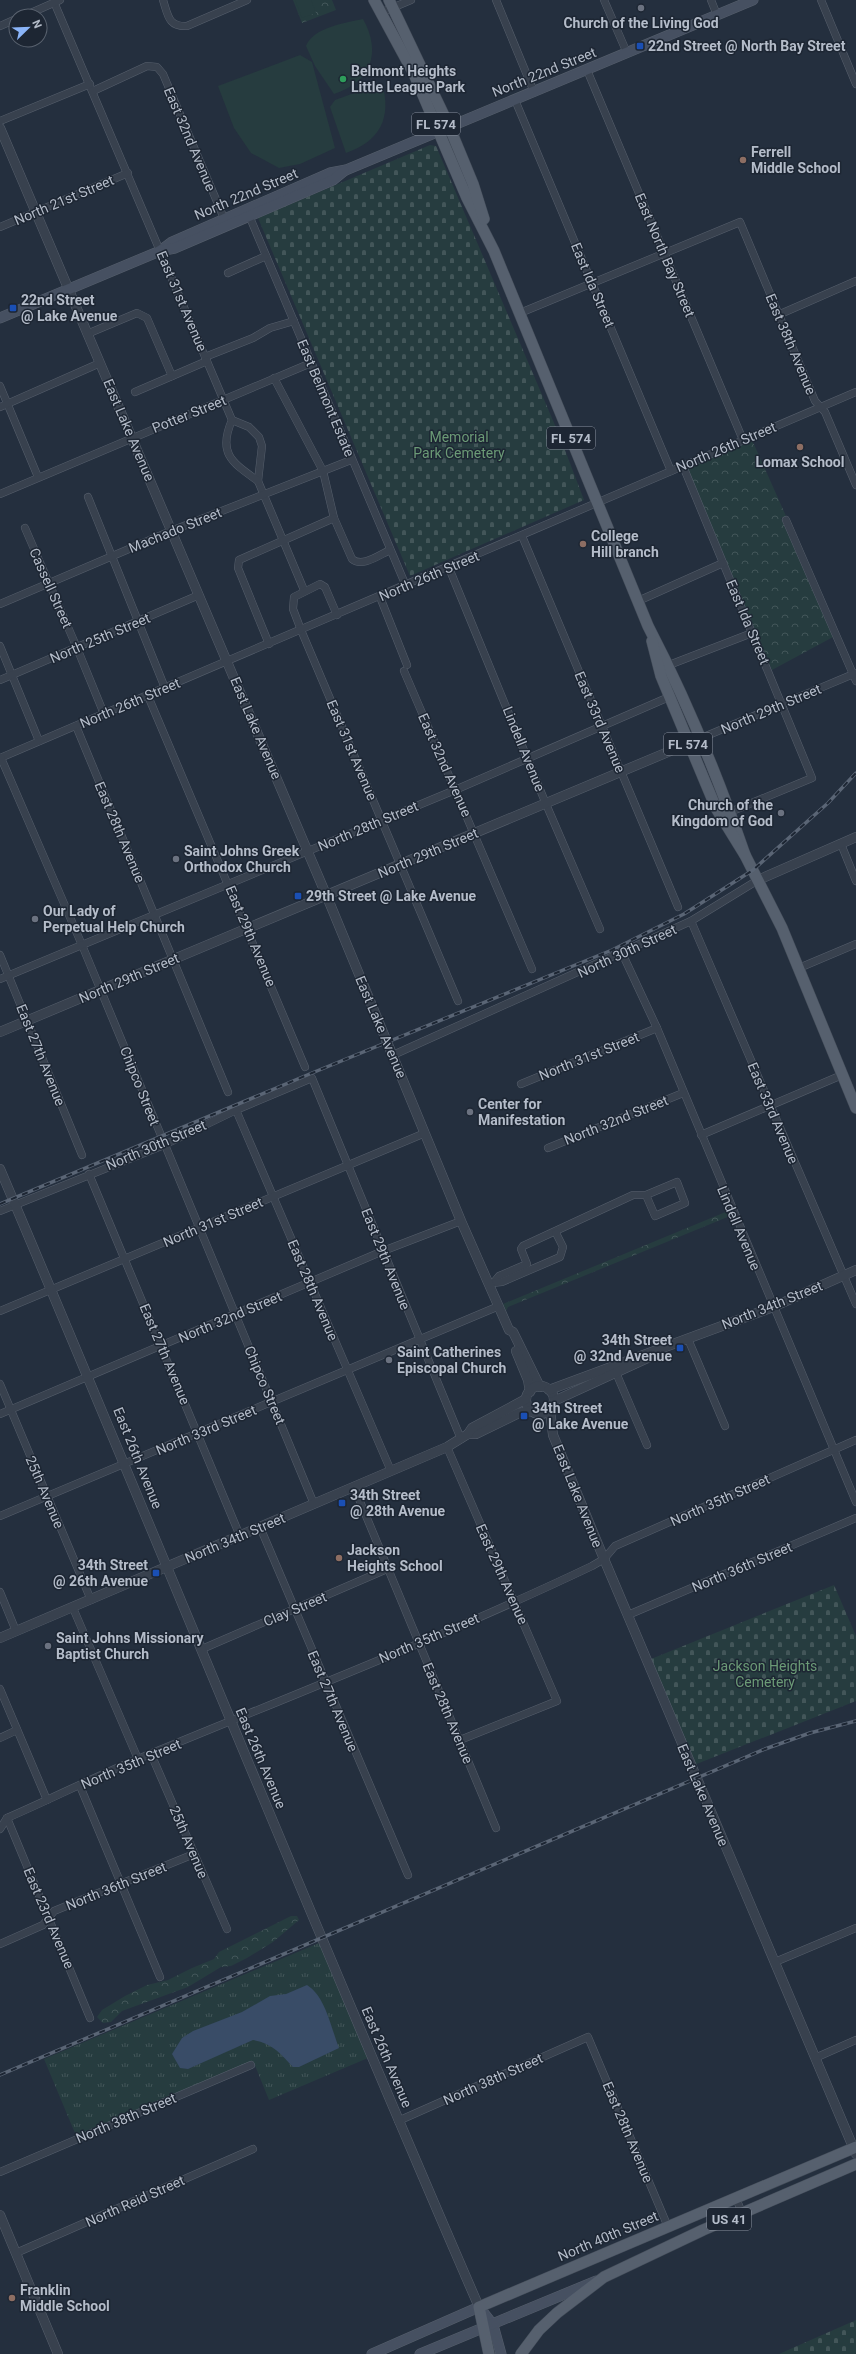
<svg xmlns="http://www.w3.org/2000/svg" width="856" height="2354" font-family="Roboto,sans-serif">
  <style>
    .grass { fill: url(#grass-tufts) }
    .forest { fill: url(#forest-crowns) }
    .cemetery { fill: url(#cemetery-stones) }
    .pitch { fill: #263c3f }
    .water { fill: #394c67 }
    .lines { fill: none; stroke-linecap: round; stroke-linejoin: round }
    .minor-casing { stroke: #565f6c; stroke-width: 8 }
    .tertiary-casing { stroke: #565f6c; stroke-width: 10 }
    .secondary-casing { stroke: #565f6c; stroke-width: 11 }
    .primary-casing { stroke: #414a57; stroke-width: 12 }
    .minor { stroke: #38414e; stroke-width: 7 }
    .tertiary { stroke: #38414e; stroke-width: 9 }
    .secondary { stroke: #465061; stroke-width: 10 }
    .primary { stroke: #56606e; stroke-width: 11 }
    .rail-casing { stroke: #5a6575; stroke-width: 3.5 }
    .rail { stroke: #1d2633; stroke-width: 2; stroke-dasharray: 6; stroke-linecap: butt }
    .worship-dot { fill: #6b7280; stroke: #1d2633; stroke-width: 1.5 }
    .transit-dot { fill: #1a4fb4; stroke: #1d2633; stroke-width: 1.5 }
    .leisure-dot { fill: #2e9e5b; stroke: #1d2633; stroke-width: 1.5 }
    .education-dot { fill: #8d6e63; stroke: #1d2633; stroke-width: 1.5 }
    .labels { text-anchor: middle; stroke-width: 3; stroke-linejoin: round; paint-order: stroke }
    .shield { fill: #1d2633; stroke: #878f9c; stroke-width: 1 }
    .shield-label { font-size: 13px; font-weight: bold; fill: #b4bcc9 }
    .poi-label { font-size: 14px; font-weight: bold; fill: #b4bcc9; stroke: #1d2633; text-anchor: start }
    .street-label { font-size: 14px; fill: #b4bcc9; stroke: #1d2633 }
    .park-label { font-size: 14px; fill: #6b9a76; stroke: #1d2633 }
  </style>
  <defs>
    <pattern id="grass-tufts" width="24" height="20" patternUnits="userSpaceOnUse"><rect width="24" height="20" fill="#263c3f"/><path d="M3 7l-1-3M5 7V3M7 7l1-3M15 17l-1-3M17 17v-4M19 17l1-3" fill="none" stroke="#435659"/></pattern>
    <pattern id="forest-crowns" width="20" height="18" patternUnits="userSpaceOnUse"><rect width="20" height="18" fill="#263c3f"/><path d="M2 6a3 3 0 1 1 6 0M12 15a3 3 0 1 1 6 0" fill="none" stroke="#435659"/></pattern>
    <pattern id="cemetery-stones" width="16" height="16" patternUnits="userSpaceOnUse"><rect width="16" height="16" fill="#263c3f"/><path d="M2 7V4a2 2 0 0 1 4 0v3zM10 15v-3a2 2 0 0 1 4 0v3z" fill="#435659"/></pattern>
  </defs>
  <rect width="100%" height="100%" fill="#242f3e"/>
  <path class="grass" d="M326,1940L375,2055L269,2100L254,2063L77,2138L44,2059Z"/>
  <g class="forest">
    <path d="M293,0H332L336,10L302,23Z"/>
    <path d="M752,440L786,516L781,518L833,637L772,670L687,467Z"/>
    <path d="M728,1211L730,1216L508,1307L506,1311L512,1326L503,1304Z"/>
    <path d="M291,1916H297L299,1920L273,1942L247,1958L231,1966L221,1967L188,1987L122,2011L111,2022L103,2023L97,2017L102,2010L125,1996L147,1985L168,1980L192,1968L214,1959L219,1952Z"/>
  </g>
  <g class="cemetery">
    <path d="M430,145L436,146L560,437L584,500L410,576L258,218Z"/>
    <path d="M834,1585L856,1636V1701L694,1765L651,1659Z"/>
    <path d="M856,2320V2354H779Z"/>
  </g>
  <g class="pitch">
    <path d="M295,0H311L316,13L302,18Z"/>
    <path d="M363,19C382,53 371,82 334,94L315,66L306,46C314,27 345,23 363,19Z"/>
    <path d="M300,55L312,62L335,148L300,164L279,168L251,153L234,128L218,86Z"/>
    <path d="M382,83C392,118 380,141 346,153L330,107L335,100Z"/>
  </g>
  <path class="water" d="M307,1985C326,1997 331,2028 339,2048L299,2067H293C281,2054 272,2043 253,2040L188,2069L180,2068L172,2054L182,2038L193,2031L242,2012L270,1996L286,1994Z"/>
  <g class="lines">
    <g class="minor-casing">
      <g id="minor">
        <path d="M163,0C168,15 168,27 187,26L247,0"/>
        <path d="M496,0L534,92"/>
        <path d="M604,0L627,53"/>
        <path d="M711,0L717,15"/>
        <path d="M821,0L856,84"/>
        <path d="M54,2L232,420L249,427L259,437L262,446L258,481L304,590"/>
        <path d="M380,13L411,0"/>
        <path d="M24,16L60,0"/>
        <path d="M0,26L16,19"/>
        <path d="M587,70L743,440"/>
        <path d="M93,91L147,66L157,67L163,74L226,223"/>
        <path d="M515,100L671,471"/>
        <path d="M0,121L90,84"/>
        <path d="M248,213L406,586"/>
        <path d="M0,227L128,173"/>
        <path d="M228,273L266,256"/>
        <path d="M520,313L740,222L815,401L825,412L856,485"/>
        <path d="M778,315L856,281"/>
        <path d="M87,334L137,313L147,318L172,376"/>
        <path d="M205,357L253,338L270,328L294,321"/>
        <path d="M274,378L323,471L334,518L352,559C362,568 379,555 390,550"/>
        <path d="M0,386L38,477"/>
        <path d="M135,392L207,361"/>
        <path d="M0,407L100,363"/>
        <path d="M232,420C217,454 233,463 258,481"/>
        <path d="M683,466L812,778L730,812"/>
        <path d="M0,494L311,363"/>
        <path d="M88,497L165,688"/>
        <path d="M786,520L856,681"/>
        <path d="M25,528L77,648L104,714"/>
        <path d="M522,536L678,907"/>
        <path d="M449,568L546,804L600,929"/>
        <path d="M380,597L407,665"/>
        <path d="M638,601L723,563"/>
        <path d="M0,604L171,531L351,460"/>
        <path d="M337,615L325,587L320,584L294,597L293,609L301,630L458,1001"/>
        <path d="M269,644L238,568L239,560L334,518"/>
        <path d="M0,646L39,741"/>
        <path d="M669,665L752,633"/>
        <path d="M404,671L532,969"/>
        <path d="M0,680L199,595"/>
        <path d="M148,696L305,1067"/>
        <path d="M76,726L228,1092"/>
        <path d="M699,739L856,673"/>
        <path d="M0,758L856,392"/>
        <path d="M1,758L82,945L314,1504"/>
        <path d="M841,844L856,881"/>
        <path d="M691,921L856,1304"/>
        <path d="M622,953L657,1028L856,1502"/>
        <path d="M0,955L82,1155"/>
        <path d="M799,968L856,944"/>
        <path d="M0,979L455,790L669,697"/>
        <path d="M393,1055L691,921L758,880"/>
        <path d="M521,1084L657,1028"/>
        <path d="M236,1110L391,1471"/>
        <path d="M701,1135L842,1075"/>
        <path d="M548,1148L683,1093"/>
        <path d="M89,1174L240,1536"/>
        <path d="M0,1211L164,1145L236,1110L312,1078L461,1439"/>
        <path d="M494,1282L499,1276L527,1264L521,1249L523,1246L633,1195H646L677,1182L685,1203L655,1216L646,1195"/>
        <path d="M492,1283L502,1282L560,1257L563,1247L556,1233"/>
        <path d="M0,1311L425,1133"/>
        <path d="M688,1339L725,1426"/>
        <path d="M614,1368L647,1445"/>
        <path d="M0,1384L91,1600"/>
        <path d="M0,1414L383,1251L461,1221"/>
        <path d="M447,1447L557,1701L460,1740"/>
        <path d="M354,1487L496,1828"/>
        <path d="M0,1516L499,1306"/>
        <path d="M260,1527L408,1875"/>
        <path d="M0,1592L16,1631"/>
        <path d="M73,1608L138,1759"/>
        <path d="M628,1615L856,1518"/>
        <path d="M202,1649L387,1569"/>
        <path d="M0,1689L47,1800"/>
        <path d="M0,1738L17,1730"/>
        <path d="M151,1754L227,1929"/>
        <path d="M80,1786L160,1977"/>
        <path d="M7,1818L90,2018"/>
        <path d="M0,1829L7,1818C51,1799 94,1777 138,1759C290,1696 443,1637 592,1566L604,1559L615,1546L856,1440"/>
        <path d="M0,1944L43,1925L54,1911L194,1854"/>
        <path d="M775,1962L856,1928"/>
        <path d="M815,2058L856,2040"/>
        <path d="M398,2121L588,2037L668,2227"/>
        <path d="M0,2172L251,2065"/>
        <path d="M736,2198L742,2213"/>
        <path d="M16,2253L253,2149"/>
      </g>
    </g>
    <g class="tertiary-casing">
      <g id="tertiary">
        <path d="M0,128L330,904L461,1221L509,1330L513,1332L540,1387"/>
        <path d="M758,880L856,837"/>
        <path d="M0,1032L699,739"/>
        <path d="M0,1169C161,1548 315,1930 479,2307"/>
        <path d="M516,1351L528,1380L530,1392"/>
        <circle cx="540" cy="1400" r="14"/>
        <path d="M549,1390L773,1307L856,1270"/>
        <path d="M554,1401L650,1357"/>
        <path d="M550,1410L553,1435L604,1559L856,2154"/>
        <path d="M468,1434H476L519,1413L531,1411"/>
        <path d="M0,1638L447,1447L468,1434L472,1428L526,1399"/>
        <path d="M0,2215L58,2354"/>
      </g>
    </g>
    <g class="secondary-casing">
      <g id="secondary">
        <path d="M160,251L172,242L330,173L346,170L753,0"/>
        <path d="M0,318L160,251L175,248L333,180L344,171"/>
        <path d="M372,2354L479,2307L493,2325L501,2354"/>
        <path d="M420,2354L596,2281"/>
      </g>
    </g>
    <g class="primary-casing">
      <g id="primary">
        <path d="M374,0L414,74L467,198L494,251L648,626C686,699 718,777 745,855"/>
        <path d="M389,0L449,126L473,184L484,219"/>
        <path d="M652,641L661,676L716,808L745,855L782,928L856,1108"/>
        <path d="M489,2354L479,2307L856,2147"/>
        <path d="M521,2354L539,2330L557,2313L604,2277L703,2230L856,2164"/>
      </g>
    </g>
    <use href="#minor" class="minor"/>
    <use href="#tertiary" class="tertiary"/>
    <use href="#secondary" class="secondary"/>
    <use href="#primary" class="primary"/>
    <g class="rail-casing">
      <g id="rail">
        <path d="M0,1204L312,1073L612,950L684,914L753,870L828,803L856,773"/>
        <path d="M0,2075L765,1749L810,1733L856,1721"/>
      </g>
    </g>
    <use href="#rail" class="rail"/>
  </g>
  <g class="worship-dot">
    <circle cx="641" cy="8" r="4"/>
    <circle cx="781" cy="813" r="4"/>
    <circle cx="176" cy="859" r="4"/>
    <circle cx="35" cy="919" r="4"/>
    <circle cx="470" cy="1112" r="4"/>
    <circle cx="389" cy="1360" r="4"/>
    <circle cx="48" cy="1646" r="4"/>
  </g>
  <g class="transit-dot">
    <rect x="636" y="42" width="8" height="8" rx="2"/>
    <rect x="9" y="304" width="8" height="8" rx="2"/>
    <rect x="294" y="892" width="8" height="8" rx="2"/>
    <rect x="676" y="1344" width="8" height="8" rx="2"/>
    <rect x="520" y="1412" width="8" height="8" rx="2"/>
    <rect x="338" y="1499" width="8" height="8" rx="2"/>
    <rect x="152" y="1569" width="8" height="8" rx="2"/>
  </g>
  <circle class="leisure-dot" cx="343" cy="79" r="4"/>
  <g class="education-dot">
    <circle cx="743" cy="160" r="4"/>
    <circle cx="800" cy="447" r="4"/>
    <circle cx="583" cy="544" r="4"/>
    <circle cx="339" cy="1558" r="4"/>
    <circle cx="12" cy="2298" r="4"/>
  </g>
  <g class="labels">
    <g class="shield">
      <rect x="412" y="113" width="48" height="22" rx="3"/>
      <rect x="547" y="427" width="48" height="22" rx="3"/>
      <rect x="664" y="733" width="48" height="22" rx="3"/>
      <rect x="707" y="2208" width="44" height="22" rx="3"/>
    </g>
    <g class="shield-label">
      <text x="436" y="129">FL 574</text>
      <text x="571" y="443">FL 574</text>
      <text x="688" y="749">FL 574</text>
      <text x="729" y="2224">US 41</text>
    </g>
    <g class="poi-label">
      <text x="641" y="28" text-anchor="middle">Church of the Living God</text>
      <text x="648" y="51">22nd Street @ North Bay Street</text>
      <text x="351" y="76">Belmont Heights<tspan x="351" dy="16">Little League Park</tspan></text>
      <text x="751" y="157">Ferrell<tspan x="751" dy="16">Middle School</tspan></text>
      <text x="21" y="305">22nd Street<tspan x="21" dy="16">@ Lake Avenue</tspan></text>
      <text x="800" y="467" text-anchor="middle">Lomax School</text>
      <text x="591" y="541">College<tspan x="591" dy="16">Hill branch</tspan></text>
      <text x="773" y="810" text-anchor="end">Church of the<tspan x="773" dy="16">Kingdom of God</tspan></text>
      <text x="184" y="856">Saint Johns Greek<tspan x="184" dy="16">Orthodox Church</tspan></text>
      <text x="306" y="901">29th Street @ Lake Avenue</text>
      <text x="43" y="916">Our Lady of<tspan x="43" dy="16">Perpetual Help Church</tspan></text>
      <text x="478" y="1109">Center for<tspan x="478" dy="16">Manifestation</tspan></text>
      <text x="672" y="1345" text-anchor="end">34th Street<tspan x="672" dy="16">@ 32nd Avenue</tspan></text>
      <text x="397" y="1357">Saint Catherines<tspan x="397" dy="16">Episcopal Church</tspan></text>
      <text x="532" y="1413">34th Street<tspan x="532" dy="16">@ Lake Avenue</tspan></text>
      <text x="350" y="1500">34th Street<tspan x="350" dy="16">@ 28th Avenue</tspan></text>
      <text x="347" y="1555">Jackson<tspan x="347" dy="16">Heights School</tspan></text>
      <text x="148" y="1570" text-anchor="end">34th Street<tspan x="148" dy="16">@ 26th Avenue</tspan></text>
      <text x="56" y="1643">Saint Johns Missionary<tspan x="56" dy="16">Baptist Church</tspan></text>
      <text x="20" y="2295">Franklin<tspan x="20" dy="16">Middle School</tspan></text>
    </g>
    <g class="street-label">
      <text transform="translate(544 72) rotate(-22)" y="5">North 22nd Street</text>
      <text transform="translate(190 139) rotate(67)" y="5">East 32nd Avenue</text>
      <text transform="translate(246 194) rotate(-23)" y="5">North 22nd Street</text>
      <text transform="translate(64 200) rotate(-23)" y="5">North 21st Street</text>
      <text transform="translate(665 255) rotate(67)" y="5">East North Bay Street</text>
      <text transform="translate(593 285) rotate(67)" y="5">East Ida Street</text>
      <text transform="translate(182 301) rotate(67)" y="5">East 31st Avenue</text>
      <text transform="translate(791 344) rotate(67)" y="5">East 38th Avenue</text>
      <text transform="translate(326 398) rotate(67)" y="5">East Belmont Estate</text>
      <text transform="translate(189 414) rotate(-22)" y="5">Potter Street</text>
      <text transform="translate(129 430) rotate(67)" y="5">East Lake Avenue</text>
      <text transform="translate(726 447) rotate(-23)" y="5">North 26th Street</text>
      <text transform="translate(175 530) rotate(-22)" y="5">Machado Street</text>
      <text transform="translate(429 576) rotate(-23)" y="5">North 26th Street</text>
      <text transform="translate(51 588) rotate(66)" y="5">Cassell Street</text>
      <text transform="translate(748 622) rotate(67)" y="5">East Ida Street</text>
      <text transform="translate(100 638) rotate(-23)" y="5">North 25th Street</text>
      <text transform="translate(130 703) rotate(-23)" y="5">North 26th Street</text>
      <text transform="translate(771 709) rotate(-23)" y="5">North 29th Street</text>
      <text transform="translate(600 722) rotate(67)" y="5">East 33rd Avenue</text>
      <text transform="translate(256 728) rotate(67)" y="5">East Lake Avenue</text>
      <text transform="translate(524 749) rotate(68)" y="5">Lindell Avenue</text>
      <text transform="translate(352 750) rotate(67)" y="5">East 31st Avenue</text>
      <text transform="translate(445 765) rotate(66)" y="5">East 32nd Avenue</text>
      <text transform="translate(368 826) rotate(-23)" y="5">North 28th Street</text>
      <text transform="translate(120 832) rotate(67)" y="5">East 28th Avenue</text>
      <text transform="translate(428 853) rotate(-23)" y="5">North 29th Street</text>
      <text transform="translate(251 936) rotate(67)" y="5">East 29th Avenue</text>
      <text transform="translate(627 951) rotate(-25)" y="5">North 30th Street</text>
      <text transform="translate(129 978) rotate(-23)" y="5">North 29th Street</text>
      <text transform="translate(381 1027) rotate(67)" y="5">East Lake Avenue</text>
      <text transform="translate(41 1055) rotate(68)" y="5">East 27th Avenue</text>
      <text transform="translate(589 1056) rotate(-22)" y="5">North 31st Street</text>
      <text transform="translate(140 1086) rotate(68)" y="5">Chipco Street</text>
      <text transform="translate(773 1113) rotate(67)" y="5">East 33rd Avenue</text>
      <text transform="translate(616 1120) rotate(-22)" y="5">North 32nd Street</text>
      <text transform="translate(156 1145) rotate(-23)" y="5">North 30th Street</text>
      <text transform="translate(213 1222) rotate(-23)" y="5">North 31st Street</text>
      <text transform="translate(739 1228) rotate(67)" y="5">Lindell Avenue</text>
      <text transform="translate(386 1259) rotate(68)" y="5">East 29th Avenue</text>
      <text transform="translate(313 1290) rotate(67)" y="5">East 28th Avenue</text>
      <text transform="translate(772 1305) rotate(-22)" y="5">North 34th Street</text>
      <text transform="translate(230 1317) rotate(-23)" y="5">North 32nd Street</text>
      <text transform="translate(165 1354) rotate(67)" y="5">East 27th Avenue</text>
      <text transform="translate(265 1385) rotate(67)" y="5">Chipco Street</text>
      <text transform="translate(206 1430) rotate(-23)" y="5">North 33rd Street</text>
      <text transform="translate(138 1458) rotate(68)" y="5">East 26th Avenue</text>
      <text transform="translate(45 1492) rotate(67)" y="5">25th Avenue</text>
      <text transform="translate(578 1496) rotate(68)" y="5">East Lake Avenue</text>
      <text transform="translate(720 1500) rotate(-24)" y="5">North 35th Street</text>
      <text transform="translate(235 1538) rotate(-23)" y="5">North 34th Street</text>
      <text transform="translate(742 1567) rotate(-23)" y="5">North 36th Street</text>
      <text transform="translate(502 1574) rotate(66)" y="5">East 29th Avenue</text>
      <text transform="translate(295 1609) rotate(-23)" y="5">Clay Street</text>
      <text transform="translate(429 1638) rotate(-23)" y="5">North 35th Street</text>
      <text transform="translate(333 1701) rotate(67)" y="5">East 27th Avenue</text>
      <text transform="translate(448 1713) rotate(67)" y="5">East 28th Avenue</text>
      <text transform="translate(261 1758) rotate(67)" y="5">East 26th Avenue</text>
      <text transform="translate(131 1764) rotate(-23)" y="5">North 35th Street</text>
      <text transform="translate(703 1795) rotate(67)" y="5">East Lake Avenue</text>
      <text transform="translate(189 1842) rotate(67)" y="5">25th Avenue</text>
      <text transform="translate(116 1886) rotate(-22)" y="5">North 36th Street</text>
      <text transform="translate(49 1918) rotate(67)" y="5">East 23rd Avenue</text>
      <text transform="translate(387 2057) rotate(67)" y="5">East 26th Avenue</text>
      <text transform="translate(493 2079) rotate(-24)" y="5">North 38th Street</text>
      <text transform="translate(126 2118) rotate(-23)" y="5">North 38th Street</text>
      <text transform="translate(628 2132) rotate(67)" y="5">East 28th Avenue</text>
      <text transform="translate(135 2201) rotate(-24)" y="5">North Reid Street</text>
      <text transform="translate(608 2236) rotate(-23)" y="5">North 40th Street</text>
    </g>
    <g class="park-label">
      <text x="459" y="442">Memorial<tspan x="459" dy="16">Park Cemetery</tspan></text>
      <text x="765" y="1671">Jackson Heights<tspan x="765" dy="16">Cemetery</tspan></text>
    </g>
  </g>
  <g transform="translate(28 28) rotate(67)"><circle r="19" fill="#1d2633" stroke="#59626f"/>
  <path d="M0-3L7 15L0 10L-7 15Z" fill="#8ab4f8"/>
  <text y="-6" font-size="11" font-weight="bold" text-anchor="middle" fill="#b4bcc9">N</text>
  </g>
</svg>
